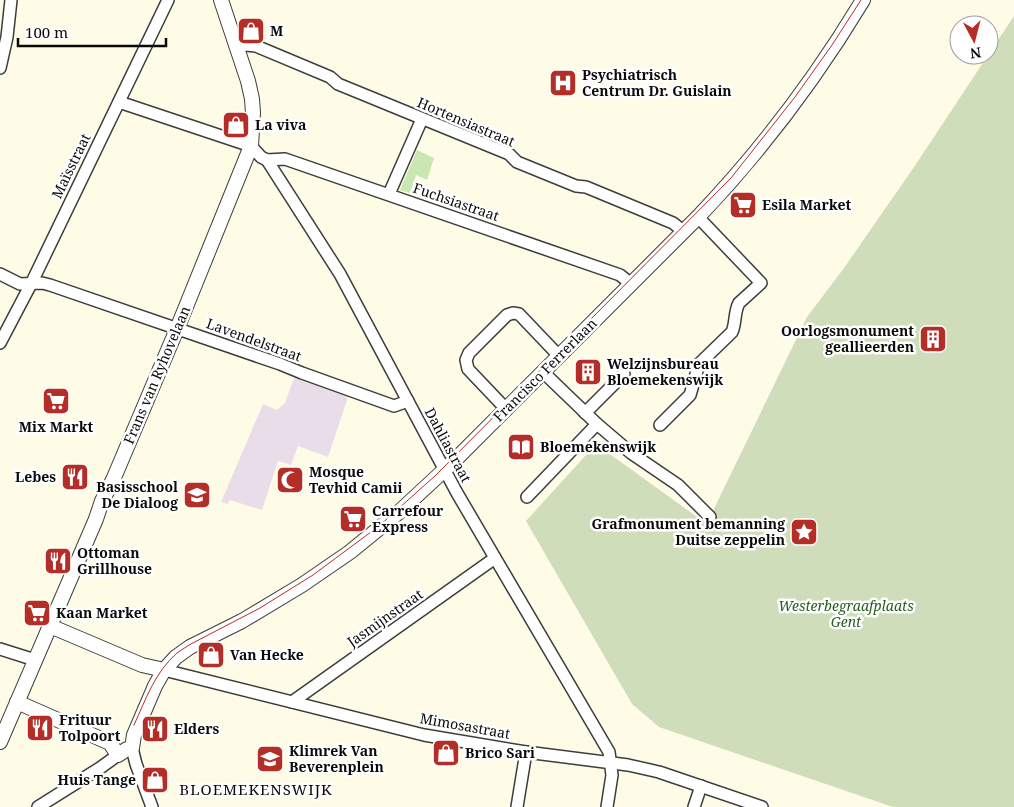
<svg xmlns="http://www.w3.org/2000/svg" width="1014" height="807" font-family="'Noto Serif',serif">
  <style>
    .industrial { fill: #e9dde9 }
    .green { fill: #c9e6b3 }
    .cemetery { fill: #cfddbb }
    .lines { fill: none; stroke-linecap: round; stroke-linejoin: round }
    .minor-casing { stroke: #3d3d3d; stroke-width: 14 }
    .tertiary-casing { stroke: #3d3d3d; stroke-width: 16 }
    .minor { stroke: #fff; stroke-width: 11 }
    .tertiary { stroke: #fff; stroke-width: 14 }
    .tram { stroke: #b42e27; stroke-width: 1 }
    .labels { text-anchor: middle; stroke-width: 5; stroke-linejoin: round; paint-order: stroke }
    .poi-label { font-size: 14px; font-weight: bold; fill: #0a0a0a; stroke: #fff; text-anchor: start }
    .street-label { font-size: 14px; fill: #0a0a0a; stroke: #fff }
    .park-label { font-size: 14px; font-style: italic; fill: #255e1d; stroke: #fff }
    .neighbourhood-label { font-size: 15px; letter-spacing: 1px; fill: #0a0a0a; stroke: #fff }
  </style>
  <rect width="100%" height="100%" fill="#fefce7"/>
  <path class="industrial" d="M294,378L348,397L328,457L298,446L291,465L278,461L262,510L230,500L228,504L221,502L263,404L277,410L285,403Z"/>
  <path class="green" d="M417,150L434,158L427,180L416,175L410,193L400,190Z"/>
  <path class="cemetery" d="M1014,16V807H893L659,727L632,704L526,521L596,444L704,522L710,517L807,317L844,268L912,170Z"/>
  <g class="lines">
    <g class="minor-casing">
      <g id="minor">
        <path d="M237,47L246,45L256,46L330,77L338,84L509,154L517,162L576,186L586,187L673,223L683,231"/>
        <path d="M0,68L7,37L11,0"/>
        <path d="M119,102L251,146L261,157L267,160L340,274L457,493L609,752L612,775L607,807"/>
        <path d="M267,160L285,159L620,275L631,284"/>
        <path d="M389,194L422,119"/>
        <path d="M0,274L20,284L42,283L50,285L280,364L302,373L394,406L408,401"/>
        <path d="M0,343L32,282L168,0"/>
        <path d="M543,372L597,424L631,453L678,485L710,517"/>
        <path d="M506,409L468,369L466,360L469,353L507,315L513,313L519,314L559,356"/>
        <path d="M585,413L624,374"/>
        <path d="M660,425L690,395L699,364L732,332C736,323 734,312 739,303L761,283L698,217"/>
        <path d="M527,497L597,424"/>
        <path d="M0,649L35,660"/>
        <path d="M164,670L424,735L526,752L628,765L659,772L762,807"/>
        <path d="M292,702L495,558"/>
        <path d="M132,748L136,764L152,807"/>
        <path d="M38,807L100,768L118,755"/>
        <path d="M517,807L526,752"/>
        <path d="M694,807L701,786"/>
      </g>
    </g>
    <g class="tertiary-casing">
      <g id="tertiary">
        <path d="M50,626L142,665L164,670"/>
        <path d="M17,702L110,743L118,755L127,749L132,748L134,735L155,686L164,670L176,657L190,647L242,621L302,585L350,552L399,512L453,462L698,217C761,151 816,78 863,0"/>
        <path d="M0,742L96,519L102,501L113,480L177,329L251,146L253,113L252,99L248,81L221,0"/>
      </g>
    </g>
    <use href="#minor" class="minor"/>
    <use href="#tertiary" class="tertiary"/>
    <path class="tram" d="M134,725C146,699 155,672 177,653L189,645L260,608L313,575L379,526L436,475L731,178L795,97L832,45L861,0"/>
  </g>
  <defs>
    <g id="shop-square" transform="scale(1.4375)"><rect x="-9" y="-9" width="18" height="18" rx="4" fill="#b42e27" stroke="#fff"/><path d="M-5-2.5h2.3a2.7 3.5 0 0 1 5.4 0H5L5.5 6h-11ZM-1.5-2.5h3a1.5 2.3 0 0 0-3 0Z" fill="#fff"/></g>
    <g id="hospital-square" transform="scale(1.4375)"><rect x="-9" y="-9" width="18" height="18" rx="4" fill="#b42e27" stroke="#fff"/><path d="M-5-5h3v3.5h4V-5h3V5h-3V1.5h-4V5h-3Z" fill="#fff"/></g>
    <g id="supermarket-square" transform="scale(1.4375)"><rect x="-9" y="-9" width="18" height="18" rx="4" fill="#b42e27" stroke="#fff"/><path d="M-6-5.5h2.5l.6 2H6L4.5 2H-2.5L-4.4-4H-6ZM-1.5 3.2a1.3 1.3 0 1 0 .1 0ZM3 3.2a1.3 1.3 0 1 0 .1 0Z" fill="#fff"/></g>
    <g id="building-square" transform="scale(1.4375)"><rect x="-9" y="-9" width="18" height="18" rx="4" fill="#b42e27" stroke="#fff"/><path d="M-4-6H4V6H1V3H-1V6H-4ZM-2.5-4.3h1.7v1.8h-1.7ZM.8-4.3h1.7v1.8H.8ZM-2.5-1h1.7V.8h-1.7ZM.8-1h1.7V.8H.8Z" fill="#fff"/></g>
    <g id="library-square" transform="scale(1.4375)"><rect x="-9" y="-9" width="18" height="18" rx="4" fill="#b42e27" stroke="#fff"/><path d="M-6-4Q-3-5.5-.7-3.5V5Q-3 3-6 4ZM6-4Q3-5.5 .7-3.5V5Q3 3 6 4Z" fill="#fff"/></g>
    <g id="restaurant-square" transform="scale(1.4375)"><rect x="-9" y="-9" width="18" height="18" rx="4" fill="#b42e27" stroke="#fff"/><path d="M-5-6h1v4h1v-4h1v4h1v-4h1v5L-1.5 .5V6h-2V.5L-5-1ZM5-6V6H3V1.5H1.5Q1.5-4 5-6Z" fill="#fff"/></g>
    <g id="mosque-square" transform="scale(1.4375)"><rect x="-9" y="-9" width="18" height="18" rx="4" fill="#b42e27" stroke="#fff"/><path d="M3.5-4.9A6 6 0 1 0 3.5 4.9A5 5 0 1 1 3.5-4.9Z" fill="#fff"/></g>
    <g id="school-square" transform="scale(1.4375)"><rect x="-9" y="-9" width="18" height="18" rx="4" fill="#b42e27" stroke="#fff"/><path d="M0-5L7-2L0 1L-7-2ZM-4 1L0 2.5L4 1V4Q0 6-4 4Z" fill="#fff"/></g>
    <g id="sight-square" transform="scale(1.4375)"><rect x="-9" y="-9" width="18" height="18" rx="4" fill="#b42e27" stroke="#fff"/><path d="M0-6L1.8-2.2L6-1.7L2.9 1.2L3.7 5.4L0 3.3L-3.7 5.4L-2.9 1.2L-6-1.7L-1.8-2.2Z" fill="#fff"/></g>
  </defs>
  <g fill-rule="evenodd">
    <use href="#shop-square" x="251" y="31"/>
    <use href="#hospital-square" x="563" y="83"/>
    <use href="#shop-square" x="236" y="125"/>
    <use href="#supermarket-square" x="743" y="205"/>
    <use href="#building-square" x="933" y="339"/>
    <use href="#building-square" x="588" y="372"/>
    <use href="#supermarket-square" x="56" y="401"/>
    <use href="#library-square" x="521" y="447"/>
    <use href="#restaurant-square" x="75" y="477"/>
    <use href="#mosque-square" x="290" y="480"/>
    <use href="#school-square" x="197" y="495"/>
    <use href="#supermarket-square" x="353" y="519"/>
    <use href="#sight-square" x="804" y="532"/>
    <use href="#restaurant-square" x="58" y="561"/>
    <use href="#supermarket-square" x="37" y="613"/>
    <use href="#shop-square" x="211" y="655"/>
    <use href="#restaurant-square" x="40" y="728"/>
    <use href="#restaurant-square" x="155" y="729"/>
    <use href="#shop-square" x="446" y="753"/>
    <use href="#school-square" x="270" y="759"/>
    <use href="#shop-square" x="155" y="780"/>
  </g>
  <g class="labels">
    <g class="poi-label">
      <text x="270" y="36">M</text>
      <text x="582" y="80">Psychiatrisch<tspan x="582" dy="16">Centrum Dr. Guislain</tspan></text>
      <text x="255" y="130">La viva</text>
      <text x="762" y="210">Esila Market</text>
      <text x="914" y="336" text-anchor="end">Oorlogsmonument<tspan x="914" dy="16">geallieerden</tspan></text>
      <text x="607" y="369">Welzijnsbureau<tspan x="607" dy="16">Bloemekenswijk</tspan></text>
      <text x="56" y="432" text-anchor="middle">Mix Markt</text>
      <text x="540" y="452">Bloemekenswijk</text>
      <text x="309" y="477">Mosque<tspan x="309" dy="16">Tevhid Camii</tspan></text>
      <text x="56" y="482" text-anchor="end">Lebes</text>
      <text x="178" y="492" text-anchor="end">Basisschool<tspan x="178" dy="16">De Dialoog</tspan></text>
      <text x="372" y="516">Carrefour<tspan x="372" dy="16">Express</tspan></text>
      <text x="785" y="529" text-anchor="end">Grafmonument bemanning<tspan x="785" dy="16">Duitse zeppelin</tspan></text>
      <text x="77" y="558">Ottoman<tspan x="77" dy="16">Grillhouse</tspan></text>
      <text x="56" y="618">Kaan Market</text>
      <text x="230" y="660">Van Hecke</text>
      <text x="59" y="725">Frituur<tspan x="59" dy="16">Tolpoort</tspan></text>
      <text x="174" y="734">Elders</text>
      <text x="289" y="756">Klimrek Van<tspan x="289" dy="16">Beverenplein</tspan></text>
      <text x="465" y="758">Brico Sari</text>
      <text x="136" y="785" text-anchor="end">Huis Tange</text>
    </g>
    <g class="street-label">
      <text transform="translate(466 122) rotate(23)" y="5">Hortensiastraat</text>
      <text transform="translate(71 166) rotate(-64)" y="5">Maïsstraat</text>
      <text transform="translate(456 202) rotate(19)" y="5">Fuchsiastraat</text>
      <text transform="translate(254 340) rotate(20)" y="5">Lavendelstraat</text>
      <text transform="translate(545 370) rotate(-45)" y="5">Francisco Ferrerlaan</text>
      <text transform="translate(157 375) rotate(-67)" y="5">Frans van Ryhovelaan</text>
      <text transform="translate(448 445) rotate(62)" y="5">Dahliastraat</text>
      <text transform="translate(385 618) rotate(-35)" y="5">Jasmijnstraat</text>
      <text transform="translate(465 726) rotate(10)" y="5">Mimosastraat</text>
    </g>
    <g class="park-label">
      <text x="846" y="611">Westerbegraafplaats<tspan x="846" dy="16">Gent</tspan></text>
    </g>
    <g class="neighbourhood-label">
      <text x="256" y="795">BLOEMEKENSWIJK</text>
    </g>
  </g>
  <g transform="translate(974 40) rotate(173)"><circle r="24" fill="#ffffff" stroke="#9d9d9d"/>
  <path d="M0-4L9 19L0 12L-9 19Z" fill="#b42e27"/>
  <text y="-8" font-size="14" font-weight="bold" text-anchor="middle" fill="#0a0a0a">N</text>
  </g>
  <path d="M18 38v8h148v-8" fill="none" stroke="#0a0a0a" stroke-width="2.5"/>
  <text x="25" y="38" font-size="15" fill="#0a0a0a" stroke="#ffffff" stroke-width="4" paint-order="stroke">100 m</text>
</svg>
